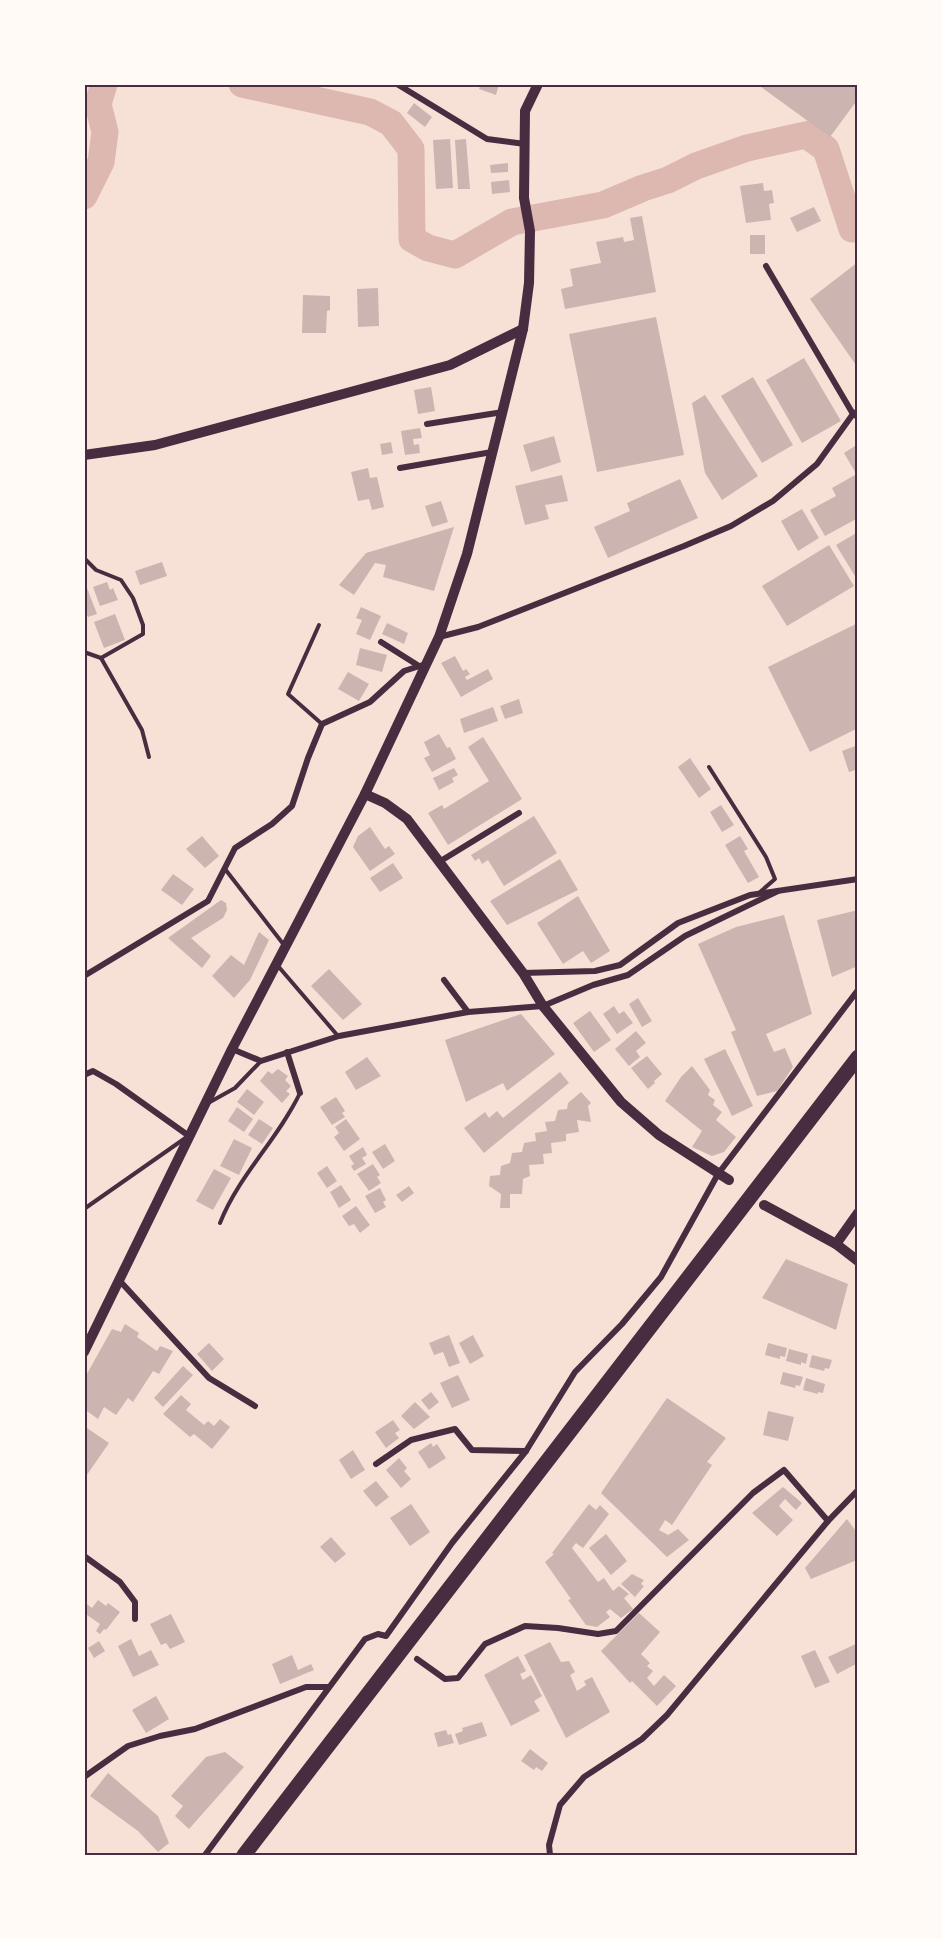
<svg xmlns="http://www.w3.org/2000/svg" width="942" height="1939" font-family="'DM Sans',sans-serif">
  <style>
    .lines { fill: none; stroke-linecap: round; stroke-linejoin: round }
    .stream { stroke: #dcb8b0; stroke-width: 4.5 }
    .river { stroke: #dcb8b0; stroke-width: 27 }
    .building { fill: #ccb4b1 }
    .service { stroke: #4a2c40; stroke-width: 4 }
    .minor { stroke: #4a2c40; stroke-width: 6 }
    .tertiary { stroke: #4a2c40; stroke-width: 10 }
    .motorway { stroke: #4a2c40; stroke-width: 15 }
    .neatline { fill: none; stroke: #4a2c40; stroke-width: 2 }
  </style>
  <rect width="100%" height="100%" fill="#f7e1d7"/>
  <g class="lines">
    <path class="stream" d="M84,103L98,104"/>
    <g class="river">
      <path d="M242,84L370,112L391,123L411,149L412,239L428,248L455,255L512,222L603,205L643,188L668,180L696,166L747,148L810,134L809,137L826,149L852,229L858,228"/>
      <path d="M84,196L101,162L105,132L98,104L104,84"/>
    </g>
  </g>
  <g class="building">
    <path d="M481,84H499L496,95L479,89Z"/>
    <path d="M757,84H858V99L830,137Z"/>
    <path d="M414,103L432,117L425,127L407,113Z"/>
    <path d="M450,139L453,188L436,189L433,140Z"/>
    <path d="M466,139L470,189H458L455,140Z"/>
    <path d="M508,163V172L491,173L490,165Z"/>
    <path d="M509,180L510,192L492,194L491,182Z"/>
    <path d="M763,183L764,191L772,190L774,203L769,204L771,220L746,223L740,186Z"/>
    <path d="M814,207L821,221L797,232L790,218Z"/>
    <path d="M642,216L656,292L565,309L561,289L573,286L570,269L601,263L596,242L623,237L624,242L634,240L630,218Z"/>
    <rect x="750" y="235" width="15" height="19"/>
    <path d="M858,262V368L810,299Z"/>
    <path d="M378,288L379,326L358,327L357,289Z"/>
    <path d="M303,295L330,296V310L327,311L326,333H302Z"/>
    <path d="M656,317L684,455L597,472L569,334Z"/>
    <path d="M804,358L841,421L802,443L766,380Z"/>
    <path d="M753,377L793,445L762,463L721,396Z"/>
    <path d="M431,387L435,411L418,414L414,390Z"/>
    <path d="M705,395L758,476L722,500L705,473L692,403Z"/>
    <path d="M420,428L422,438L413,439L414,445L419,444L420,453L405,455L401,431Z"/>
    <path d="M554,436L561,462L531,472L523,445Z"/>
    <path d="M391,442L393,453L382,455L380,444Z"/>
    <path d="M858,444V477L844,453Z"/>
    <path d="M368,468L370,478L377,477L384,507L372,510L369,499L358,501L351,472Z"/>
    <path d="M562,475L568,501L545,505L549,519L525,525L515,486Z"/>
    <path d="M855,475L858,481V518L825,536L810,510L836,496L832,488Z"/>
    <path d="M680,479L698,518L608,558L594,527L630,511L627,503Z"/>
    <path d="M441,501L448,522L432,527L425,506Z"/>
    <path d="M802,509L819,538L798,551L781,521Z"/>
    <path d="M454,527L434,591L383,577L386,565L375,563L354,595L339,585L366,553Z"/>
    <path d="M858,532V581L836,545Z"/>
    <path d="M829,545L854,586L787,626L762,586Z"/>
    <path d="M162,562L167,576L140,585L135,571Z"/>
    <path d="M107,582L110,590L113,588L118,600L100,606L93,587Z"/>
    <path d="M87,588L97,614L88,617L84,608V589Z"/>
    <path d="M361,607L381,616L370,640L356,634L362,620L356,618Z"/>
    <path d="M115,614L125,640L104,648L94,622Z"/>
    <path d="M387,623L408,633L404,644L382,634Z"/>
    <path d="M858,623V728L810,752L768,667Z"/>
    <path d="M360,648L387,655L382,672L356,665Z"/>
    <path d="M455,656L463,671L466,669L470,674L465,677L467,680L488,669L493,679L461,697L441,663Z"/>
    <path d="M348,672L369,684L359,701L338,689Z"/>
    <path d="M519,699L523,713L505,719L500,706Z"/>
    <path d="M493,707L498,721L464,733L460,719Z"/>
    <path d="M439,734L447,748L450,747L456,759L432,772L424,758L430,755L424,742Z"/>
    <path d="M483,737L522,799L448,845L428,813L442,805L444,809L489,781L468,747Z"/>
    <path d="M858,745V769L849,772L842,751Z"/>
    <path d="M690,758L711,789L699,798L678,767Z"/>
    <path d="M454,768L458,775L452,778L454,782L439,790L433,778Z"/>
    <path d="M721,805L734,825L722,832L710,812Z"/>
    <path d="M534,816L557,853L504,886L488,860L482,864L479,858L475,861L471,855Z"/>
    <path d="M370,827L385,849L389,846L395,854L370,871L353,847L358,836Z"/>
    <path d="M202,836L219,856L205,868L186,849Z"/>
    <path d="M740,836L748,849L744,851L759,877L748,883L725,845Z"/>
    <path d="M560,859L578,890L507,925L490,901Z"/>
    <path d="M393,863L403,878L380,892L370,878Z"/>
    <path d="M173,874L194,889L182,905L161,890Z"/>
    <path d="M578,896L610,951L591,963L583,951L563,964L537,923Z"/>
    <path d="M221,900L226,903L227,910L223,918L191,938L211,956L202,968L168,938Z"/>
    <path d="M858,910V966L832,977L817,920Z"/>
    <path d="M784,915L812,1014L766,1034L774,1052L785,1048L793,1067L777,1091L757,1096L731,1032L736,1030L698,944L736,927Z"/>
    <path d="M259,932L269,940L250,980L234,998L212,976L231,955L244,965Z"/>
    <path d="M329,969L362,1004L343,1020L311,986Z"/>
    <path d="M638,998L652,1021L642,1027L629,1004Z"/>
    <path d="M614,1006L619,1014L624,1011L633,1023L617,1034L603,1014Z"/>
    <path d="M590,1011L611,1040L594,1052L573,1023Z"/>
    <path d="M521,1014L555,1054L507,1091L503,1083L466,1102L445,1040Z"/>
    <path d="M636,1031L646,1043L636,1051L640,1057L629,1066L615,1049Z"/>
    <path d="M725,1049L753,1106L732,1116L704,1059Z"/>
    <path d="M647,1056L662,1074L654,1081L655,1083L648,1089L631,1068Z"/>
    <path d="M367,1057L381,1076L356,1090L345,1072Z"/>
    <path d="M692,1066L710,1090L708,1095L715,1100L713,1105L722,1112L716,1120L736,1137L724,1152L712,1156L692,1147L702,1131L665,1101L681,1077Z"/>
    <path d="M278,1069L288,1076L285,1080L291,1086L286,1091L290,1094L282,1103L260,1081L268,1071L272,1074Z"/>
    <path d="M560,1072L569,1083L484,1153L464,1128L485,1112L489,1118L497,1111L503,1118Z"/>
    <path d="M247,1089L264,1102L254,1115L237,1102Z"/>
    <path d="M581,1092L591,1103L588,1106L591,1122L577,1120L579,1132L566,1134V1141L551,1143L552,1153L543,1154L544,1164L529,1165L530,1176L523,1179L522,1194H510V1208H500L501,1194L489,1186L490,1176L500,1175L501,1166L510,1163L512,1153L522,1152L524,1143L536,1141L535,1133L547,1131L545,1122L555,1121L558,1110L567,1109L568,1103Z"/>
    <path d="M336,1097L345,1111L342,1113L345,1117L332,1125L320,1107Z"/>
    <path d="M237,1107L253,1119L244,1132L228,1121Z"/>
    <path d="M259,1119L273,1128L262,1144L248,1135Z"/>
    <path d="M346,1119L360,1139L344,1151L334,1137L339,1133L335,1127Z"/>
    <path d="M234,1139L252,1148L239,1175L220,1166Z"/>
    <path d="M385,1144L395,1161L383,1169L372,1152Z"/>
    <path d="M363,1147L367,1155L362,1158L366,1164L354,1171L351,1166L354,1164L349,1156Z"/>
    <path d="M373,1164L380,1175L377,1177L381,1183L369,1191L357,1174Z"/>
    <path d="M327,1166L337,1181L327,1188L317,1173Z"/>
    <path d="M214,1169L231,1178L213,1210L196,1201Z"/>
    <path d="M341,1185L351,1200L339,1208L330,1192Z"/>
    <path d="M409,1186L414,1193L402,1202L396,1195Z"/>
    <path d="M380,1188L386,1200L383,1202L386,1207L375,1213L365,1196Z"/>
    <path d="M356,1206L370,1225L360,1233L354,1224L349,1226L342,1216Z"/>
    <path d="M786,1259L848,1284L836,1330L762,1298Z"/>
    <path d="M125,1324L139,1333L137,1337L157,1351L160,1346L173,1351L159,1374L153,1371L133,1402L128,1398L116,1415L104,1407L98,1419L84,1409V1379L112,1329L121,1332Z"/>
    <path d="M449,1335L460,1363L449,1367L443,1352L434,1355L429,1343Z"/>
    <path d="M473,1335L484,1356L470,1364L459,1343Z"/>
    <path d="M209,1343L224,1359L212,1371L197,1354Z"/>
    <path d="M768,1343L787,1348L785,1357L780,1356V1359L765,1355Z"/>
    <path d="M789,1349L808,1354L806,1364L801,1362V1365L786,1361Z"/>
    <path d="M812,1355L832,1360L829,1369L825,1368L824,1371L809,1367Z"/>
    <path d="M183,1366L193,1375L163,1407L154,1398Z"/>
    <path d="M783,1372L803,1377L800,1386L796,1385L795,1388L780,1384Z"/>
    <path d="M458,1375L470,1400L452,1408L440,1383Z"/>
    <path d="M806,1378L825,1384L823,1393L818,1392V1394L803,1390Z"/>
    <path d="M431,1392L439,1402L429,1410L421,1400Z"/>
    <path d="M181,1395L191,1404L186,1410L204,1425L208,1421L214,1426L220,1419L230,1427L212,1449L194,1434L190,1437L163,1414Z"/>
    <path d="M667,1398L726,1438L707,1462L712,1465L672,1525L665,1520L659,1530L668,1535L678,1529L689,1540L667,1557L601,1493Z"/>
    <path d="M415,1402L430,1417L414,1429L401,1416Z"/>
    <path d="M768,1411L794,1417L788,1441L763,1435Z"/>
    <path d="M393,1420L400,1430L395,1433L399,1438L386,1448L375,1432Z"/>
    <path d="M84,1426L109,1443L84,1479Z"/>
    <path d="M431,1443L433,1447L437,1444L446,1458L429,1469L418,1452Z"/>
    <path d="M353,1450L365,1470L351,1479L339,1460Z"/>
    <path d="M399,1458L407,1468L404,1471L411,1479L401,1488L386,1470Z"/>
    <path d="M376,1481L389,1497L376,1507L363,1491Z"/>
    <path d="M783,1487L802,1503L796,1510L785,1499L779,1506L793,1520L777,1536L752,1513Z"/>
    <path d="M411,1504L430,1532L410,1546L390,1518Z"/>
    <path d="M589,1504L596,1510L600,1505L609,1514L583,1548L576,1543L572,1548L598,1582L604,1578L613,1591L619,1586L629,1594L624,1598L633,1609L621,1618L610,1609L606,1612L610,1617L597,1627L586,1625L568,1600L571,1599L545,1562L554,1554L552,1553Z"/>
    <path d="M847,1519L858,1534V1555L855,1556L857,1560L811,1579L805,1568Z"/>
    <path d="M606,1534L627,1561L611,1575L589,1548Z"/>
    <path d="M331,1537L346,1554L335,1563L320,1547Z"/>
    <path d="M632,1574L644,1580L641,1584L644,1586L635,1597L621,1584Z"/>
    <path d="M98,1600L106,1606L108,1603L120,1612L106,1630L104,1629L100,1634L96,1631L100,1624L87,1615L84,1617V1602L92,1608Z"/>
    <path d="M639,1613L660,1632L641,1654L650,1663L647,1666L653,1671L647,1678L654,1686L664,1675L676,1686L657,1706L632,1681L630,1683L601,1651Z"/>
    <path d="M171,1614L185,1642L170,1649L166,1643L161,1645L150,1624Z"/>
    <path d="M131,1639L139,1656L151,1650L159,1665L133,1677L118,1646Z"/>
    <path d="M99,1641L105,1651L94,1658L88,1648Z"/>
    <path d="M550,1642L561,1662L569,1661L575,1672L570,1675L577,1691L586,1685L584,1681L592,1677L610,1712L566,1738L524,1655Z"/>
    <path d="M858,1643V1663L837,1674L828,1657Z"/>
    <path d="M815,1650L830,1682L815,1688L801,1656Z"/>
    <path d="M292,1655L298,1670L311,1664L314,1670L280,1684L272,1664Z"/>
    <path d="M518,1656L526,1671L520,1674L523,1680L531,1675L542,1696L534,1701L540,1711L511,1726L484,1675Z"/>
    <path d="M156,1696L169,1719L146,1733L132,1710Z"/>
    <path d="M482,1722L487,1736L459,1745L455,1734L463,1731L462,1728Z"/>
    <path d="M446,1730L448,1735L451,1734L454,1743L438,1747L434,1733Z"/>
    <path d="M530,1749L548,1763L542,1771L536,1767L534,1770L521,1761Z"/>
    <path d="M225,1752L244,1767L189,1829L175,1816L183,1806L171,1796L206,1757Z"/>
    <path d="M108,1773L158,1816L169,1843L158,1852L138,1831L90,1796Z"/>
  </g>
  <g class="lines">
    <g class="service">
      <path d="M84,558L96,570L121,580L133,598L143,625V634L101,658"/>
      <path d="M319,625L288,694L322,724"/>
      <path d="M84,652L101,658L142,730L149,757"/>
      <path d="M709,767L766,857L775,879L760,892"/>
      <path d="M225,869L284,945"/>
      <path d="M278,966L338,1036"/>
      <path d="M210,1102L235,1088L261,1061"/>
      <path d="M84,1209L184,1139"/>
      <path d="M220,1223C239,1175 278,1139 300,1093"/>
    </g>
    <g class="minor">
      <path d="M397,84L487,139L525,144"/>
      <path d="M766,266L853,414L858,417"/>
      <path d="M427,424L503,412"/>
      <path d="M400,468L492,452"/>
      <path d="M439,637L478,627L684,546L731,526L773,501L817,464L853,414L858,411"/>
      <path d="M381,642L419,666"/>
      <path d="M439,862L519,813"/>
      <path d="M523,973L595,971L620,965L678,923L750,895L858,879"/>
      <path d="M84,976L208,901L235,848L272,824L292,806L308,758L322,724L370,702L404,671L426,664"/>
      <path d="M444,980L468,1012"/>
      <path d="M232,1049L261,1061L339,1036L468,1012L543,1006L593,985L628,975L685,936L778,891"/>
      <path d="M287,1052L300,1093"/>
      <path d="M84,1075L93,1071L116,1084L189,1136"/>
      <path d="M119,1280L209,1378L255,1406"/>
      <path d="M376,1464L411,1440L455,1429L472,1450L526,1451"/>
      <path d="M84,1556L120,1582L135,1602V1619"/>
      <path d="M417,1659L445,1679L458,1678L485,1644L525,1626L558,1628L598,1634L616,1631L753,1493L784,1470L828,1521"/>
      <path d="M84,1777L128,1746L160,1736L195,1729L306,1687H328"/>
      <path d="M205,1855L365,1639L378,1634L386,1636L452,1543L526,1451L575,1372L622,1324L661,1277L718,1174L858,990"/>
      <path d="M550,1855L549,1845L560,1805L584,1777L642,1739L667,1715L828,1521L858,1490"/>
    </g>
    <g class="tertiary">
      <path d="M84,455L155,445L450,365L523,329"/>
      <path d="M365,794L385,803L407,819L523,973L543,1006L621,1102L659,1135L729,1180"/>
      <path d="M764,1205L836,1244L858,1261"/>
      <path d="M836,1244L858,1213"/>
      <path d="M84,1352L232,1049L365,794L439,637L467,554L523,329L529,283L530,231L524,198L525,111L538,84"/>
    </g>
    <path class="motorway" d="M244,1855L858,1057"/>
  </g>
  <rect width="942" height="1939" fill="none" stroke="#fffaf5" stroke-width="171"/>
  <rect x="86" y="86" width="770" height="1768" class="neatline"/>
</svg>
